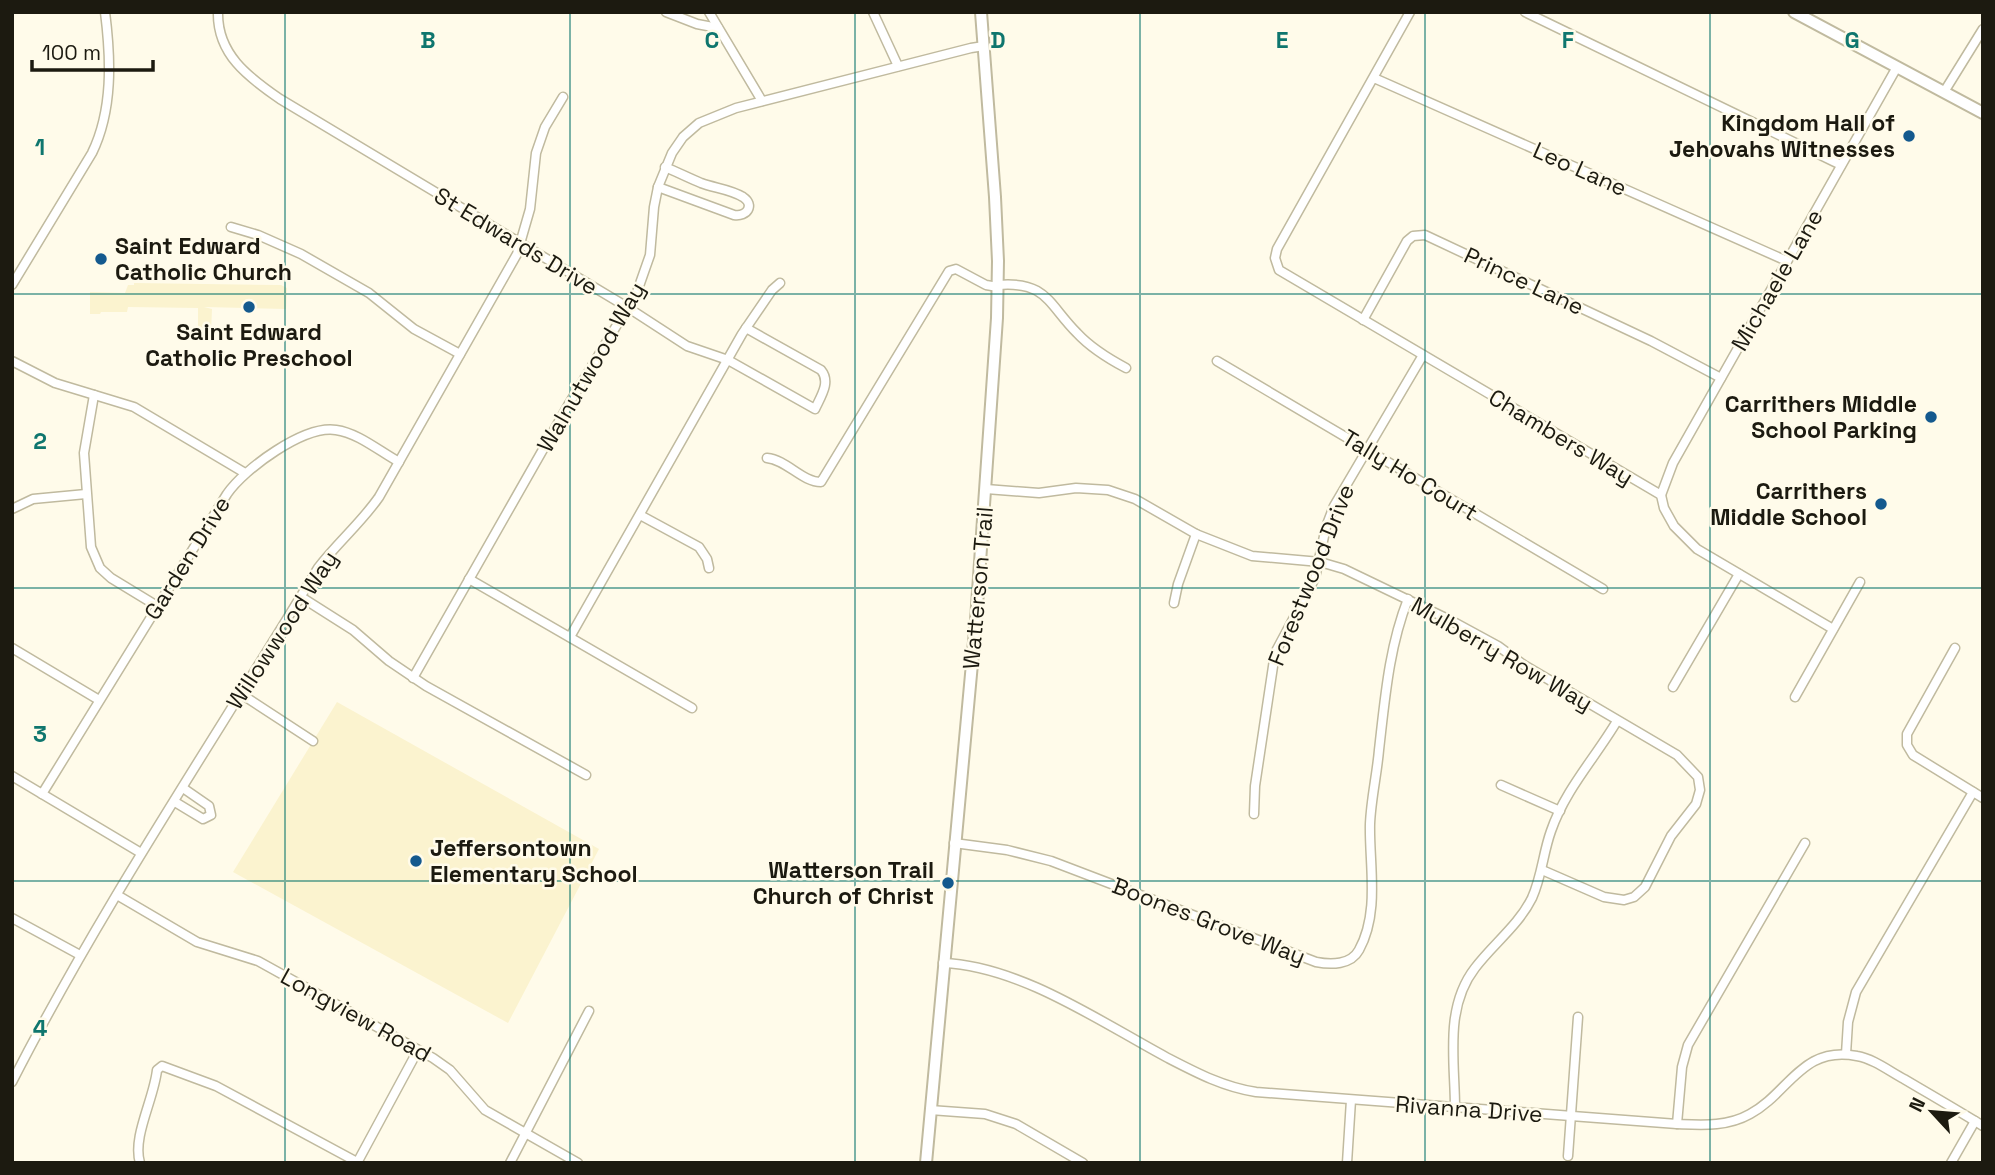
<svg xmlns="http://www.w3.org/2000/svg" width="1995" height="1175" font-family="'Space Grotesk',sans-serif">
  <style>
    .built { fill: #fbf3cf }
    .lines { fill: none; stroke-linecap: round; stroke-linejoin: round }
    .street-casing { stroke: #c0ba9f; stroke-width: 11 }
    .secondary-casing { stroke: #c0ba9f; stroke-width: 14 }
    .street { stroke: #fff; stroke-width: 8 }
    .secondary { stroke: #fff; stroke-width: 10 }
    .grid { fill: none; stroke: #0f766e; stroke-width: 2; stroke-opacity: 0.55 }
    .poi-dot { fill: #14598e; stroke: #fffbea; stroke-width: 2.5 }
    .labels { text-anchor: middle; stroke-width: 5; stroke-linejoin: round; paint-order: stroke }
    .poi-label { font-size: 23px; font-weight: bold; fill: #1c1a10; stroke: #fffbea; text-anchor: end }
    .street-label { font-size: 23px; fill: #1c1a10; stroke: #fffbea }
    .grid-label { font-size: 23px; text-anchor: middle; font-weight: bold; fill: #0f766e; stroke: #fffbea; stroke-width: 5; stroke-linejoin: round; paint-order: stroke }
  </style>
  <rect width="100%" height="100%" fill="#fffbea"/>
  <g class="built">
    <path d="M134,283L281,285L287,288L286,309L204,307L212,309L211,332L198,331V308L128,307L127,312H101L100,314H90V292L125,293L128,285H134Z"/>
    <path d="M337,702L599,849L508,1023L233,872Z"/>
  </g>
  <g class="lines">
    <g class="street-casing">
      <g id="street">
        <path d="M218,12C217,54 248,77 280,99L627,307L687,346L728,360L815,409C821,396 831,382 821,370L746,328"/>
        <path d="M666,12L697,24L718,28"/>
        <path d="M709,12L762,101"/>
        <path d="M873,12L898,66"/>
        <path d="M1410,12L1277,249L1275,258L1279,270L1661,495L1664,508L1674,526L1697,549L1833,629"/>
        <path d="M1525,12L1841,165"/>
        <path d="M1374,78L1787,261"/>
        <path d="M1944,92L1983,29"/>
        <path d="M658,187L734,215C747,217 755,205 743,197C730,189 714,188 701,183C689,178 677,172 665,167"/>
        <path d="M231,227L258,235L301,254L369,293L414,329L460,354"/>
        <path d="M12,285L92,153C113,110 111,59 105,12"/>
        <path d="M998,285C1047,281 1048,304 1077,333C1090,347 1109,359 1126,368"/>
        <path d="M1363,320L1407,241L1413,236L1425,235L1651,341L1721,378"/>
        <path d="M12,361L55,383L134,407L245,473"/>
        <path d="M1217,361L1603,589"/>
        <path d="M94,395L84,453L91,547L100,568L111,578L157,606"/>
        <path d="M767,458C787,460 802,482 821,482L949,271L956,269L986,285L998,287"/>
        <path d="M986,489L1039,493L1076,488L1108,490L1135,499L1196,534L1252,556L1320,562L1344,569L1452,621L1498,646L1524,665L1677,755L1698,777L1700,790L1696,804L1671,836L1645,887L1634,897L1624,900L1604,897L1542,870"/>
        <path d="M1661,495L1673,463L1897,67"/>
        <path d="M12,509L33,499L86,494"/>
        <path d="M640,515L699,547L707,559L709,568"/>
        <path d="M469,579L692,708"/>
        <path d="M301,597L353,630L389,661L426,686L586,775"/>
        <path d="M1174,603L1178,584L1196,534"/>
        <path d="M570,637L742,334L772,290L780,283"/>
        <path d="M12,648L99,700"/>
        <path d="M1955,648L1907,734V745L1913,755L1983,798"/>
        <path d="M413,678L570,402L637,292L650,255L654,207L658,187L672,153L683,137L699,123L736,108L971,48L984,46"/>
        <path d="M1673,687L1739,574"/>
        <path d="M241,694L313,741"/>
        <path d="M1795,697L1860,582"/>
        <path d="M12,776L141,853"/>
        <path d="M1501,785L1560,811"/>
        <path d="M42,794L227,494C244,469 304,425 336,430C358,433 379,451 399,462"/>
        <path d="M175,802L203,819L211,815L209,806L183,788"/>
        <path d="M1254,814L1255,786L1275,653L1315,578L1326,527L1334,506L1423,355"/>
        <path d="M954,843L1007,850L1051,861L1316,962C1331,965 1351,965 1359,950C1380,912 1369,864 1370,824C1371,799 1377,774 1379,750C1385,698 1389,647 1408,599"/>
        <path d="M117,895L197,942L258,961L433,1058L450,1070L485,1110L578,1163"/>
        <path d="M12,918L80,955"/>
        <path d="M943,963C1020,966 1099,1021 1166,1057C1195,1072 1223,1087 1256,1092L1677,1124C1702,1125 1727,1127 1750,1114C1789,1093 1802,1045 1857,1056C1874,1059 1889,1071 1904,1079C1931,1095 1957,1110 1983,1126"/>
        <path d="M1846,1054L1848,1022L1856,992L1973,792"/>
        <path d="M12,1082C103,904 215,739 318,568C337,543 361,523 379,497L517,254L530,209L536,153L545,127L563,97"/>
        <path d="M1455,1108C1455,1061 1444,1008 1475,968C1493,944 1518,926 1532,898C1542,876 1543,853 1551,831C1565,790 1595,758 1617,721"/>
        <path d="M930,1110L985,1114L1016,1124L1083,1163"/>
        <path d="M1677,1124L1682,1067L1688,1045L1805,843"/>
        <path d="M1568,1156L1578,1017"/>
        <path d="M140,1163C132,1137 154,1099 157,1070L162,1066L216,1086L357,1162"/>
        <path d="M357,1163L418,1050"/>
        <path d="M510,1163L589,1011"/>
        <path d="M1347,1163L1351,1100"/>
        <path d="M1951,1163L1975,1121"/>
      </g>
    </g>
    <g class="secondary-casing">
      <g id="secondary">
        <path d="M1794,12L1983,113"/>
        <path d="M926,1163L976,620L997,318L998,261L995,197L981,12"/>
      </g>
    </g>
    <use href="#street" class="street"/>
    <use href="#secondary" class="secondary"/>
  </g>
  <path class="grid" d="M285,12V1163M570,12V1163M855,12V1163M1140,12V1163M1425,12V1163M1710,12V1163M12,294H1983M12,588H1983M12,881H1983"/>
  <g class="poi-dot">
    <circle cx="1909" cy="136" r="7"/>
    <circle cx="101" cy="259" r="7"/>
    <circle cx="249" cy="307" r="7"/>
    <circle cx="1931" cy="417" r="7"/>
    <circle cx="1881" cy="504" r="7"/>
    <circle cx="416" cy="861" r="7"/>
    <circle cx="948" cy="883" r="7"/>
  </g>
  <g class="labels">
    <g class="poi-label">
      <text x="1895" y="131">Kingdom Hall of<tspan x="1895" dy="26">Jehovahs Witnesses</tspan></text>
      <text x="115" y="254" text-anchor="start">Saint Edward<tspan x="115" dy="26">Catholic Church</tspan></text>
      <text x="249" y="340" text-anchor="middle">Saint Edward<tspan x="249" dy="26">Catholic Preschool</tspan></text>
      <text x="1917" y="412">Carrithers Middle<tspan x="1917" dy="26">School Parking</tspan></text>
      <text x="1867" y="499">Carrithers<tspan x="1867" dy="26">Middle School</tspan></text>
      <text x="430" y="856" text-anchor="start">Jeffersontown<tspan x="430" dy="26">Elementary School</tspan></text>
      <text x="934" y="878">Watterson Trail<tspan x="934" dy="26">Church of Christ</tspan></text>
    </g>
    <g class="street-label">
      <text transform="translate(1580 169) rotate(24)" y="8">Leo Lane</text>
      <text transform="translate(516 241) rotate(31)" y="8">St Edwards Drive</text>
      <text transform="translate(1777 280) rotate(-60)" y="8">Michaele Lane</text>
      <text transform="translate(1524 281) rotate(25)" y="8">Prince Lane</text>
      <text transform="translate(591 367) rotate(-60)" y="8">Walnutwood Way</text>
      <text transform="translate(1561 437) rotate(31)" y="8">Chambers Way</text>
      <text transform="translate(1410 475) rotate(31)" y="8">Tally Ho Court</text>
      <text transform="translate(187 558) rotate(-58)" y="8">Garden Drive</text>
      <text transform="translate(1311 575) rotate(-68)" y="8">Forestwood Drive</text>
      <text transform="translate(978 588) rotate(-85)" y="8">Watterson Trail</text>
      <text transform="translate(282 630) rotate(-57)" y="8">Willowwood Way</text>
      <text transform="translate(1502 654) rotate(30)" y="8">Mulberry Row Way</text>
      <text transform="translate(1209 921) rotate(21)" y="8">Boones Grove Way</text>
      <text transform="translate(356 1015) rotate(29)" y="8">Longview Road</text>
      <text transform="translate(1469 1109) rotate(4)" y="8">Rivanna Drive</text>
    </g>
  </g>
  <g class="grid-label">
    <text x="428" y="48">B</text>
    <text x="712" y="48">C</text>
    <text x="998" y="48">D</text>
    <text x="1282" y="48">E</text>
    <text x="1568" y="48">F</text>
    <text x="1852" y="48">G</text>
    <text x="40" y="155">1</text>
    <text x="40" y="449">2</text>
    <text x="40" y="742">3</text>
    <text x="40" y="1036">4</text>
  </g>
  <rect width="1995" height="1175" fill="none" stroke="#1c1a10" stroke-width="28"/>
  <g transform="translate(1932 1112) rotate(296)" stroke="#fffbea" stroke-width="5" paint-order="stroke">
  <path d="M0-5L12 26L0 18L-12 26Z" fill="#1c1a10"/>
  <text y="-10" font-size="19" font-weight="bold" text-anchor="middle" fill="#1c1a10">N</text>
  </g>
  <path d="M32 60v10h121v-10" fill="none" stroke="#1c1a10" stroke-width="3.5"/>
  <text x="42" y="60" font-size="21" fill="#1c1a10" stroke="#fffbea" stroke-width="5" paint-order="stroke">100 m</text>
</svg>
